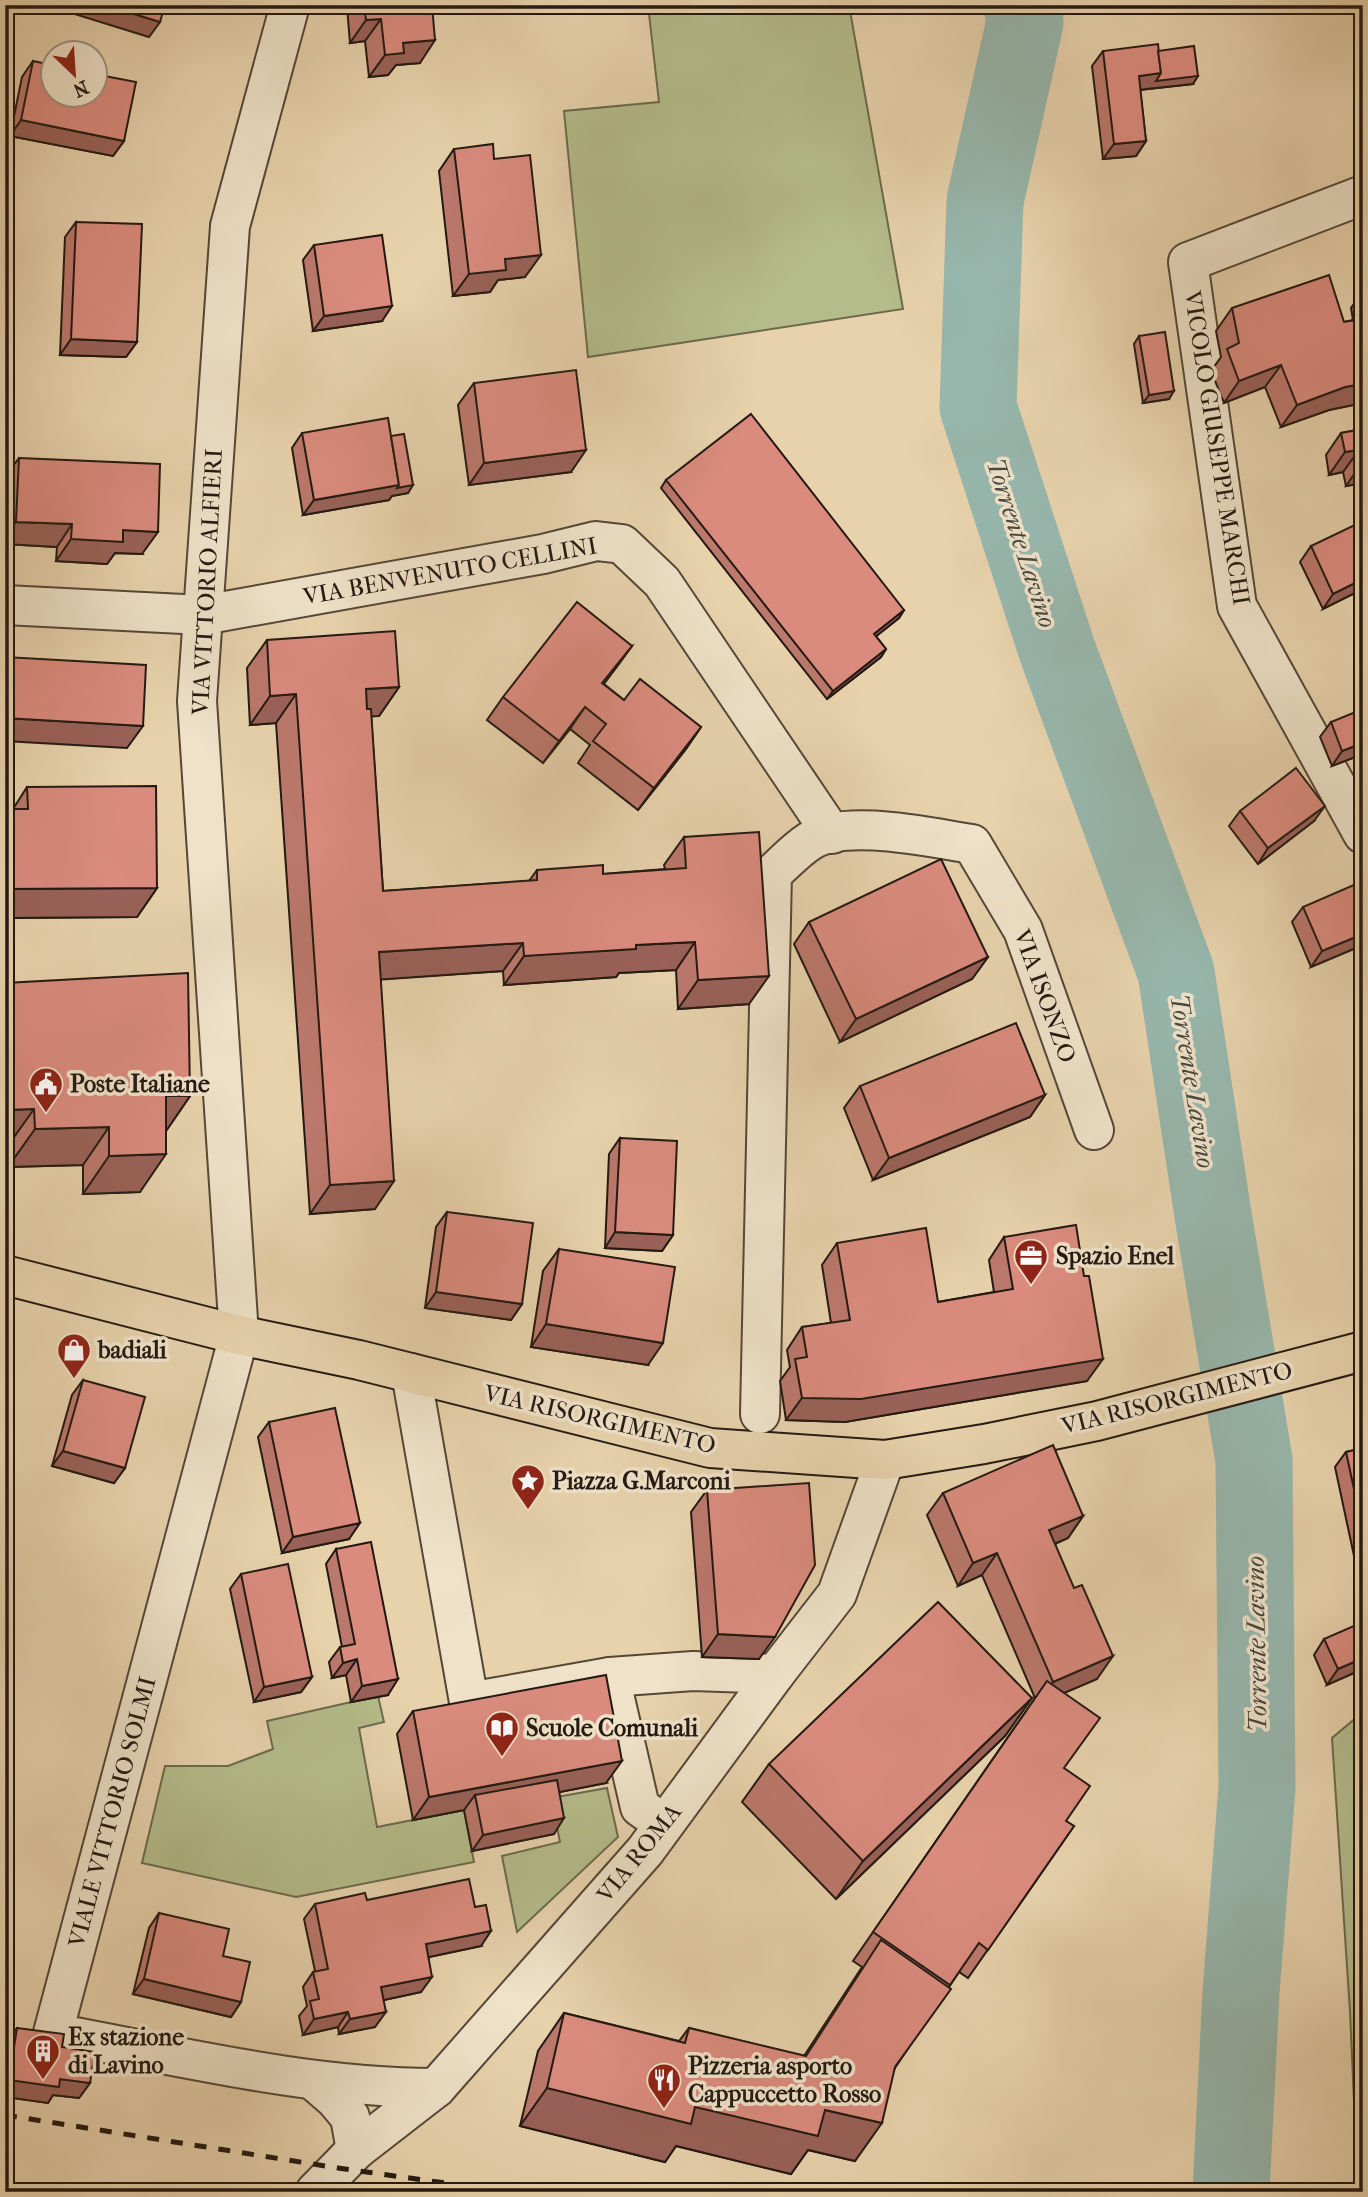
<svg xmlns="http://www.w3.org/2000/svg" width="1368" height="2197" font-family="'IM FELL French Canon',serif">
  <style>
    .green { fill: #b4bc8a; stroke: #6c6a4e; stroke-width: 2 }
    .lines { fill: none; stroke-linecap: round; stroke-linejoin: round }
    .river { stroke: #97b7ad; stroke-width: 77 }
    .minor-casing { stroke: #554738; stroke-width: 42 }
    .major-casing { stroke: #241912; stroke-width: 42 }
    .minor { stroke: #efe2c9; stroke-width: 38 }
    .major { stroke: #e7d2ac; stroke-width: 38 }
    .rail { stroke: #241912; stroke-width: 5; stroke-dasharray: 12 12; stroke-linecap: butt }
    .wall { fill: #bb786c; stroke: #241912; stroke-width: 2 }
    .shaded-wall { fill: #996158; stroke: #241912; stroke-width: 2 }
    .building { fill: #da8b7e; stroke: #241912; stroke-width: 2 }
    .labels { text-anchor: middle; stroke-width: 7; stroke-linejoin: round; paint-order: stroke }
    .street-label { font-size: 24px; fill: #241912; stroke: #efe2c9 }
    .poi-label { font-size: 24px; font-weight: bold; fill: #241912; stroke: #efe2c9; text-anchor: start }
    .water-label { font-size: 26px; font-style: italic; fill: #464840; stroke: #efe2c9 }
  </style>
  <rect width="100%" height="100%" fill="#e7d2ac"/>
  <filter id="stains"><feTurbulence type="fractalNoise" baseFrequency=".00286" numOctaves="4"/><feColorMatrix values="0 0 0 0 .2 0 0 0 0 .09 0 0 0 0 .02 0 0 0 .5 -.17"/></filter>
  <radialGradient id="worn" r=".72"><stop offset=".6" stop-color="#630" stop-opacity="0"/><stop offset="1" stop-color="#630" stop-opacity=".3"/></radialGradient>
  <g class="green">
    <path d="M648,5H849L903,309L588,357L564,111L659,102Z"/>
    <path d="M378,1696L384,1722L359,1728L377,1827L464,1810L474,1862L296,1897L142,1863L165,1766H228L273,1749L267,1721Z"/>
    <path d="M1363,1712V2192H1358L1350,2012L1332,1738Z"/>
    <path d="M607,1788L618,1837L517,1932L502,1856L560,1842L551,1798Z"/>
  </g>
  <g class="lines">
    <path class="river" d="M1022,5L1025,22L985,201L978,407L1057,650L1176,972L1213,1215L1254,1460L1257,1787L1241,1992L1231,2192"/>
    <g class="minor-casing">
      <g id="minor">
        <path d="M290,5L230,226L197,701L239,1335L53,2033C180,2056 307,2088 436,2088"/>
        <path d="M1363,195L1188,262L1237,606L1363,834"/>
        <path d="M5,605L203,615L543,554L596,541L622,544L662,582L832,834"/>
        <path d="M411,1373L469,1702L610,1677L640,1807L664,1824"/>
        <path d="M760,1414L772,874C784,863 796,850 810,841C845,818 931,838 972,844L1023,930L1094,1130"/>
        <path d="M610,1677L693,1671L775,1674"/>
        <path d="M313,2080L335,2099L350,2117L356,2150"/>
        <path d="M315,2192L356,2150L436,2088L645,1851L775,1674L837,1594L885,1460"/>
      </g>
    </g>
    <g class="major-casing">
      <path id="major" d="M5,1275L239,1335L359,1360L710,1448L885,1460L984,1444L1097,1421L1363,1351"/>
    </g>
    <use href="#minor" class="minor"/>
    <use href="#major" class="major"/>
    <path class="rail" d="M5,2115L338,2168L509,2192"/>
  </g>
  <g class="wall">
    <path d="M348,5H432L420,63L396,65L388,75L369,77L365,41L350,43L347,7Z"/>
    <path d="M1103,51H1158L1193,84L1140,90L1146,141L1136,156L1103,159L1092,66Z"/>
    <path d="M33,61L124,141L113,156L10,136L22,77Z"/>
    <path d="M454,149L494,159L525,277L498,280L490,292L453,296L439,171Z"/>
    <path d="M76,222L137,342L126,357L60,355L65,237Z"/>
    <path d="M314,245L382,321L313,331L303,260Z"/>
    <path d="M1363,291V483L1346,486L1343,472L1329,475L1326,455L1341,433L1362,429L1358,404L1329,410L1281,427L1265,387L1224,403L1211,371L1221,357L1216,331L1232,308L1344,322L1353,320L1351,308Z"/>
    <path d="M1139,336L1169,399L1143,403L1134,344Z"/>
    <path d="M474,383L571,472L469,485L458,405Z"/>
    <path d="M302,433L391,436L408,493L392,496L389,500L303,515L292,448Z"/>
    <path d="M19,458L142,554L115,553L107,564L56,561L57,547L5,544V477Z"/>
    <path d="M666,480L904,610L899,618L876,636L886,649L881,657L827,699L661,488Z"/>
    <path d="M1311,546L1363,589L1323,609L1300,562Z"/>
    <path d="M267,640L399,687L379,716H371L383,891L529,881L537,870L603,874L665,869L664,865L684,837L749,1004L678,1009L676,970L619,973L616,977L504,985L503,971L381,979L375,1209L310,1214L276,723L250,725L247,668Z"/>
    <path d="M632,646L604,684L624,700L701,727L686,749L638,810L578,763L590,745L570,729L543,763L487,720L503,697Z"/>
    <path d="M1331,722L1363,754L1332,766L1320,737Z"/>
    <path d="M27,787L157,888L137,917L5,918V809H13Z"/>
    <path d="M1240,811L1314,821L1258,864L1229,826Z"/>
    <path d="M1303,907L1363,945L1311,967L1292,922Z"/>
    <path d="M809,922L988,957L972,979L840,1042L794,944Z"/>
    <path d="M5,983L190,1096L166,1131L140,1192L83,1194V1165L8,1167L7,1147H5Z"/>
    <path d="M860,1086L1045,1095L1030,1117L873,1180L844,1108Z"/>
    <path d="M620,1138L673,1235L662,1251L605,1248L609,1154Z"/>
    <path d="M447,1212L522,1304L511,1320L425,1308L436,1227Z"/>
    <path d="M1004,1237L1087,1381L845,1422L786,1420L780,1381L790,1367L787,1350L802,1327L831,1323L822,1265L837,1243L938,1302L994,1292L989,1260Z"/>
    <path d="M559,1249L648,1365L531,1347L543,1271Z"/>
    <path d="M83,1380L125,1468L114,1483L52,1466L72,1395Z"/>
    <path d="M269,1422L349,1539L282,1553L258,1437Z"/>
    <path d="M1363,1448V1598L1335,1467L1346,1452Z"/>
    <path d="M707,1490L759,1659L702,1657L691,1512Z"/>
    <path d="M943,1493L1083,1516L1068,1538L1055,1544L1097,1679L1064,1693V1768L1066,1821L1074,1826L968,1978L959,1972L895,2068L855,2161L808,2150L791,2174L676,2146L665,2162L520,2126L538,2051L564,2013L679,2041L689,2028L804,2056L862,1967L853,1961L1035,1698L982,1575L958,1586L927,1515Z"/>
    <path d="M336,1549L388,1695L351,1702L346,1675L332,1678L329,1662L340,1647H342L326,1564Z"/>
    <path d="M241,1574L312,1677L301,1692L254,1702L230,1589Z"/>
    <path d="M1324,1639L1363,1669L1327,1685L1314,1655Z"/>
    <path d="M1032,1698L1005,1736L836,1899L742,1802L769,1764Z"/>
    <path d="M413,1711L606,1783L559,1792L554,1834L472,1851L464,1810L413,1820L397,1734Z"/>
    <path d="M367,1900L481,1946L429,1957L421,1992L384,2000L375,2027L339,2034L338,2027L303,2035L299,2016L307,2006L303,1987L313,1972L315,1971L304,1919L315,1904Z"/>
    <path d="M159,1913L223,1956L241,2002L231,2017L133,1994L149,1928Z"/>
    <path d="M17,2028L62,2047L90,2083L79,2098L53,2095L48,2103L5,2097L6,2043Z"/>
  </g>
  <g class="shaded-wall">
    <path d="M73,5H105L160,22L149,37L68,12Z"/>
    <path d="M381,19L365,41L350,43L366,20Z"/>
    <path d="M435,40L420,63L396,65L388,75L369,77L385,55L403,43Z"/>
    <path d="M1161,73L1198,76L1193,84L1128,91L1139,76Z"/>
    <path d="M21,120L124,141L113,156L10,136Z"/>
    <path d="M1146,141L1136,156L1103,159L1114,144Z"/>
    <path d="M541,255L525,277L498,280L490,292L453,296L469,274L505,259Z"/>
    <path d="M392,306L382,321L313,331L324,316Z"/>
    <path d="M71,339L137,342L126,357L60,355Z"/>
    <path d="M1281,365L1265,387L1224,403L1239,381Z"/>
    <path d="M1363,384V397L1358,404L1329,410L1281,427L1297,405L1345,387Z"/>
    <path d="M1174,391L1169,399L1143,403L1149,395Z"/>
    <path d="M586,450L571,472L469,485L484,463Z"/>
    <path d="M1359,450L1343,472L1329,475L1345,452Z"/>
    <path d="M1363,463V483L1346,486L1361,464Z"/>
    <path d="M399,485H413L408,493L392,496L389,500L303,515L314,500Z"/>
    <path d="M16,522L72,524L57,547L5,544V537Z"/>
    <path d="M123,530L158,532L142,554L115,553L107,564L56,561L71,539Z"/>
    <path d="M1363,579V589L1323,609L1333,594Z"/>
    <path d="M904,610L899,618L869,642L874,634Z"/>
    <path d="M632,646L616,668L587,705L602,683Z"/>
    <path d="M886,649L881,657L827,699L833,691Z"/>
    <path d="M399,687L379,716L346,718L366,689Z"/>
    <path d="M296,694L276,723L250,725L270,696Z"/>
    <path d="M585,707L570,729L543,763L559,741Z"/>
    <path d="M5,718L143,726L127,748L5,741Z"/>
    <path d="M701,727L686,749L638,810L654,788Z"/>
    <path d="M1363,743V754L1332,766L1342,751Z"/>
    <path d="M1325,806L1314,821L1258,864L1268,848Z"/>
    <path d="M157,888L137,917L5,918V889Z"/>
    <path d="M1363,934V945L1311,967L1322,951Z"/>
    <path d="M695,942L676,970L619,973L616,977L504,985L524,956L636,945Z"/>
    <path d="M523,943L503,971L359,981L379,952Z"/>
    <path d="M988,957L972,979L840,1042L856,1019Z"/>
    <path d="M769,976L749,1004L678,1009L698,980Z"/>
    <path d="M1045,1095L1030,1117L873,1180L889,1158Z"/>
    <path d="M166,1096H190L164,1134Z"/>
    <path d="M34,1109L7,1147H5V1110Z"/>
    <path d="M109,1127L83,1165L8,1167L35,1129Z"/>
    <path d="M166,1154L140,1192L83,1194L109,1156Z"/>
    <path d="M394,1181L375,1209L310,1214L330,1185Z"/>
    <path d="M615,1232L673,1235L662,1251L605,1248Z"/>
    <path d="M436,1292L522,1304L511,1320L425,1308Z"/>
    <path d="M546,1324L663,1343L648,1365L531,1347Z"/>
    <path d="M1103,1359L1087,1381L845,1422L786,1420L802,1398Z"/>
    <path d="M63,1451L125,1468L114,1483L52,1466Z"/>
    <path d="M1083,1516L1068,1538L1033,1553L1049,1530Z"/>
    <path d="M360,1523L349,1539L282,1553L293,1537Z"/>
    <path d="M997,1553L982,1575L958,1586L973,1563Z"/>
    <path d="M718,1634L775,1637L759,1659L702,1657Z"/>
    <path d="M1113,1656L1097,1679L1038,1704L1053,1682Z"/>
    <path d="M1363,1658V1669L1327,1685L1338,1669Z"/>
    <path d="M357,1659L346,1675L332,1678L343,1663Z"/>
    <path d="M312,1677L301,1692L254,1702L264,1687Z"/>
    <path d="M398,1679L388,1695L351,1702L362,1686Z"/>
    <path d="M1032,1698L1005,1736L836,1899L863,1861Z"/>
    <path d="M13,1719L5,1730V1721Z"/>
    <path d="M622,1761L606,1783L478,1808L475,1795L464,1810L413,1820L429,1797Z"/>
    <path d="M11,1765L5,1773V1766Z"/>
    <path d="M564,1818L554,1834L472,1851L483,1835Z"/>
    <path d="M491,1931L481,1946L415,1960L426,1944Z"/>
    <path d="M432,1977L421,1992L370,2003L381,1987Z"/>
    <path d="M144,1979L241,2002L231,2017L133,1994Z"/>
    <path d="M348,2012L338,2027L303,2035L314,2019Z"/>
    <path d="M386,2012L375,2027L339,2034L350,2019Z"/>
    <path d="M60,2079L90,2083L79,2098L53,2095L48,2103L5,2097V2086L9,2080Z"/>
    <path d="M547,2088L695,2107L825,2110L882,2123L855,2161L808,2150L791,2174L676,2146L665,2162L520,2126Z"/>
  </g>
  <g class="building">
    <path d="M105,5H165L160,22Z"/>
    <path d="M364,5H432L435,40L403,43L404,53L385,55L381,19L366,20Z"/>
    <path d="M1158,44L1161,73L1139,76L1146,141L1114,144L1103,51Z"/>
    <path d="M1194,46L1198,76L1156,81L1161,73L1158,51Z"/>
    <path d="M33,61L52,65V94H94V74L136,82L124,141L21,120Z"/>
    <path d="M493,144L494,159L530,155L541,255L505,259L506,270L469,274L454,149Z"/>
    <path d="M76,222L142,224L137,342L71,339Z"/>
    <path d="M382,235L392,306L324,316L314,245Z"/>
    <path d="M1329,275L1344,322L1363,319V384L1345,387L1297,405L1281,365L1239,381L1227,349L1239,343L1232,308Z"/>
    <path d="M1165,332L1174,391L1149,395L1139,336Z"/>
    <path d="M576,370L586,450L484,463L474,383Z"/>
    <path d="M751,414L904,610L874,634L886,649L833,691L666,480Z"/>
    <path d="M388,418L399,485L314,500L302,433Z"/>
    <path d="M1363,429V463L1361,464L1359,450L1345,452L1341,433Z"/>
    <path d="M404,434L413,485L397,488L399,485L391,436Z"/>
    <path d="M19,458L160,464L158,532L123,530V542L71,539L72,524L16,522Z"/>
    <path d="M1363,521V579L1333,594L1311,546Z"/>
    <path d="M577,602L632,646L602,683L624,700L640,679L701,727L654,788L593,741L606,724L585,707L559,741L503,697Z"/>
    <path d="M395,631L399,687L366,689L367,709H371L383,891L537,880V870L603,865V874L686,868L684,837L759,832L769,976L698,980L695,942L636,945V949L524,956L523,943L379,952L394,1181L330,1185L296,694L270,696L267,640Z"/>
    <path d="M5,657L146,665L143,726L5,718Z"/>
    <path d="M1363,709V743L1342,751L1331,722Z"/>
    <path d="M1296,768L1325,806L1268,848L1240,811Z"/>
    <path d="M156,786L157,888L5,889V809H28L27,787Z"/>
    <path d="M941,859L988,957L856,1019L809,922Z"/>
    <path d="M1363,881V934L1322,951L1303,907Z"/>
    <path d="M188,973L190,1096H166V1154L109,1156V1127L35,1129L34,1109L5,1110V983Z"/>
    <path d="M1016,1023L1045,1095L889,1158L860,1086Z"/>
    <path d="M620,1138L677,1141L673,1235L615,1232Z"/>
    <path d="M447,1212L533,1223L522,1304L436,1292Z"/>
    <path d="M1076,1225L1084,1276H1089L1103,1359L861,1399L802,1398L795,1359L807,1357L802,1327L850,1320L837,1243L926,1228L938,1302L1013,1289L1004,1237Z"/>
    <path d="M559,1249L675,1267L663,1343L546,1324Z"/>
    <path d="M83,1380L145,1397L125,1468L63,1451Z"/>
    <path d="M335,1408L360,1523L293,1537L269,1422Z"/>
    <path d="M1053,1445L1083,1516L1049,1530L1074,1588L1082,1585L1113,1656L1053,1682L997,1553L973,1563L943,1493Z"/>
    <path d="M1363,1448V1531L1346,1452Z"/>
    <path d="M809,1483L815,1565L775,1637L718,1634L707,1490Z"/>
    <path d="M371,1542L398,1679L362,1686L357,1659L343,1663L340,1647L355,1644L336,1549Z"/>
    <path d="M288,1564L312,1677L264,1687L241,1574Z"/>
    <path d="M938,1602L1032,1698L863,1861L769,1764Z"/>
    <path d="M1363,1622V1658L1338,1669L1324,1639Z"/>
    <path d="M606,1675L622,1761L429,1797L413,1711Z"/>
    <path d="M1047,1681L1100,1718L1064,1768L1090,1786L1066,1821L1074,1826L988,1950L979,1943L950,1985L873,1932Z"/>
    <path d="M5,1689H7L13,1719L5,1721Z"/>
    <path d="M5,1736L11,1765L5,1766Z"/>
    <path d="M557,1780L564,1818L483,1835L475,1795Z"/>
    <path d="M469,1879L475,1907L486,1905L491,1931L426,1944L432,1977L381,1987L386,2012L350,2019L348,2012L314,2019L310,2001L319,1999L313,1972L328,1969L315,1904L365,1893L367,1900Z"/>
    <path d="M159,1913L229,1929L223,1956L250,1962L241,2002L144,1979Z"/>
    <path d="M881,1940L951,1989L895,2067L882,2123L825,2110L818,2136L695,2107L691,2124L547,2088L564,2013L685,2043L689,2028L806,2056Z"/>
    <path d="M17,2028L64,2034L62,2047L95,2052L90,2083L60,2079L59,2087L9,2080Z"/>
    <path d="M97,2184L103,2192H87Z"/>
  </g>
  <defs>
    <g id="civic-pin" transform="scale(1.75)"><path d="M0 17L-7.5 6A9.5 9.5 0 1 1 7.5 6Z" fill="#8f2418" stroke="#efe2c9"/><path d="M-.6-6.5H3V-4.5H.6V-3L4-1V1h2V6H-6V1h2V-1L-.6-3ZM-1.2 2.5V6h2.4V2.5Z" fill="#fff"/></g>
    <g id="office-pin" transform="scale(1.75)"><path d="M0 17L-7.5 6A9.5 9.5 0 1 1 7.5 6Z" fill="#8f2418" stroke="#efe2c9"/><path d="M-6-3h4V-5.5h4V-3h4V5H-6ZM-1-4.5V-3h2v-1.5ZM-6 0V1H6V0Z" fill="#fff"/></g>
    <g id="shop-pin" transform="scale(1.75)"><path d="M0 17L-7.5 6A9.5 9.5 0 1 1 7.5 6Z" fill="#8f2418" stroke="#efe2c9"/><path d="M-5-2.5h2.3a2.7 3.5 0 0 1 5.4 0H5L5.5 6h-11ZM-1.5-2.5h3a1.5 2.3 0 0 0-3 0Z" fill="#fff"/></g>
    <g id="sight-pin" transform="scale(1.75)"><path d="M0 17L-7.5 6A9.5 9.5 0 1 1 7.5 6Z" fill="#8f2418" stroke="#efe2c9"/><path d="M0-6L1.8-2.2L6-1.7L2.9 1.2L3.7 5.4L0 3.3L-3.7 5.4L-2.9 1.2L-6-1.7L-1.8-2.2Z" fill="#fff"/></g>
    <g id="library-pin" transform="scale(1.75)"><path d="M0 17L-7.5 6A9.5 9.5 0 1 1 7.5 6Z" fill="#8f2418" stroke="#efe2c9"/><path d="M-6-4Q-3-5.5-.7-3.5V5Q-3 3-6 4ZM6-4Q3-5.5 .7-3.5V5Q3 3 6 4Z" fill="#fff"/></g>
    <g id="building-pin" transform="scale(1.75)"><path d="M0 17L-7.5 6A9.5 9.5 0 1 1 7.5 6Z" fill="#8f2418" stroke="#efe2c9"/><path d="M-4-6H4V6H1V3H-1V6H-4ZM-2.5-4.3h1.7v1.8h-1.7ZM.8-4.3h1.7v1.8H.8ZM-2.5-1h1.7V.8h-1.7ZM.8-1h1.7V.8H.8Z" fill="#fff"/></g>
    <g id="restaurant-pin" transform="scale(1.75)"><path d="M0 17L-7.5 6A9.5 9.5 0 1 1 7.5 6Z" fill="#8f2418" stroke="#efe2c9"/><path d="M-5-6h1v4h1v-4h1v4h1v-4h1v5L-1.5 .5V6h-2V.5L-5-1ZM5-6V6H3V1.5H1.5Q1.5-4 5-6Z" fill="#fff"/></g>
  </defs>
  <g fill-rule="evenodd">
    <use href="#civic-pin" x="46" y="1084"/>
    <use href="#office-pin" x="1031" y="1256"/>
    <use href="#shop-pin" x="74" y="1350"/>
    <use href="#sight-pin" x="528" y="1481"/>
    <use href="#library-pin" x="502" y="1728"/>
    <use href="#building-pin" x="43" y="2051"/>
    <use href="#restaurant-pin" x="664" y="2080"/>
  </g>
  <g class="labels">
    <g class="street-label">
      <text transform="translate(1217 448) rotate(81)" y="8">VICOLO GIUSEPPE MARCHI</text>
      <text transform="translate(450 571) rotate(-10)" y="8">VIA BENVENUTO CELLINI</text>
      <text transform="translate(207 582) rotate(-87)" y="8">VIA VITTORIO ALFIERI</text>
      <text transform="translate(1045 996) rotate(70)" y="8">VIA ISONZO</text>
      <text transform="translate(1177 1398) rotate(-14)" y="8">VIA RISORGIMENTO</text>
      <text transform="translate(600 1419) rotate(13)" y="8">VIA RISORGIMENTO</text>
      <text transform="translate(112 1812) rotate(-75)" y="8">VIALE VITTORIO SOLMI</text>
      <text transform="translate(639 1853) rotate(-51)" y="8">VIA ROMA</text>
    </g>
    <g class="poi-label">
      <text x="70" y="1092">Poste Italiane</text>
      <text x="1056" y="1264">Spazio Enel</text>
      <text x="98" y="1358">badiali</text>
      <text x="552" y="1489">Piazza G.Marconi</text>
      <text x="526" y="1736">Scuole Comunali</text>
      <text x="68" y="2045">Ex stazione<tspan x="68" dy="28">di Lavino</tspan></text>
      <text x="688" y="2074">Pizzeria asporto<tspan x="688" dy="28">Cappuccetto Rosso</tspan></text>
    </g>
    <g class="water-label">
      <text transform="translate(1022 543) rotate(72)" y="9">Torrente Lavino</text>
      <text transform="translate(1193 1081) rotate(81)" y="9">Torrente Lavino</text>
      <text transform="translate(1256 1644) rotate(-91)" y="9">Torrente Lavino</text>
    </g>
  </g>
  <rect width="1368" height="2197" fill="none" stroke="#e7d2ac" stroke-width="28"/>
  <rect x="7" y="7" width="1354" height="2183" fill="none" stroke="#241912" stroke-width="3.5"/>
  <rect x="14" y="14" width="1340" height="2169" fill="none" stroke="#241912" stroke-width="2"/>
  <g transform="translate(74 74) rotate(155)"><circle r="33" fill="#efe2c9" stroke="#9e9280" stroke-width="2"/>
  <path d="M0-5L12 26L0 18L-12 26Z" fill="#8f2418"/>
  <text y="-10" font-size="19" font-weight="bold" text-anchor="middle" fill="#241912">N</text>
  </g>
  <rect width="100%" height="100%" filter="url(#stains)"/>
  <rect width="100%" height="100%" fill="url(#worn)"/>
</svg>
